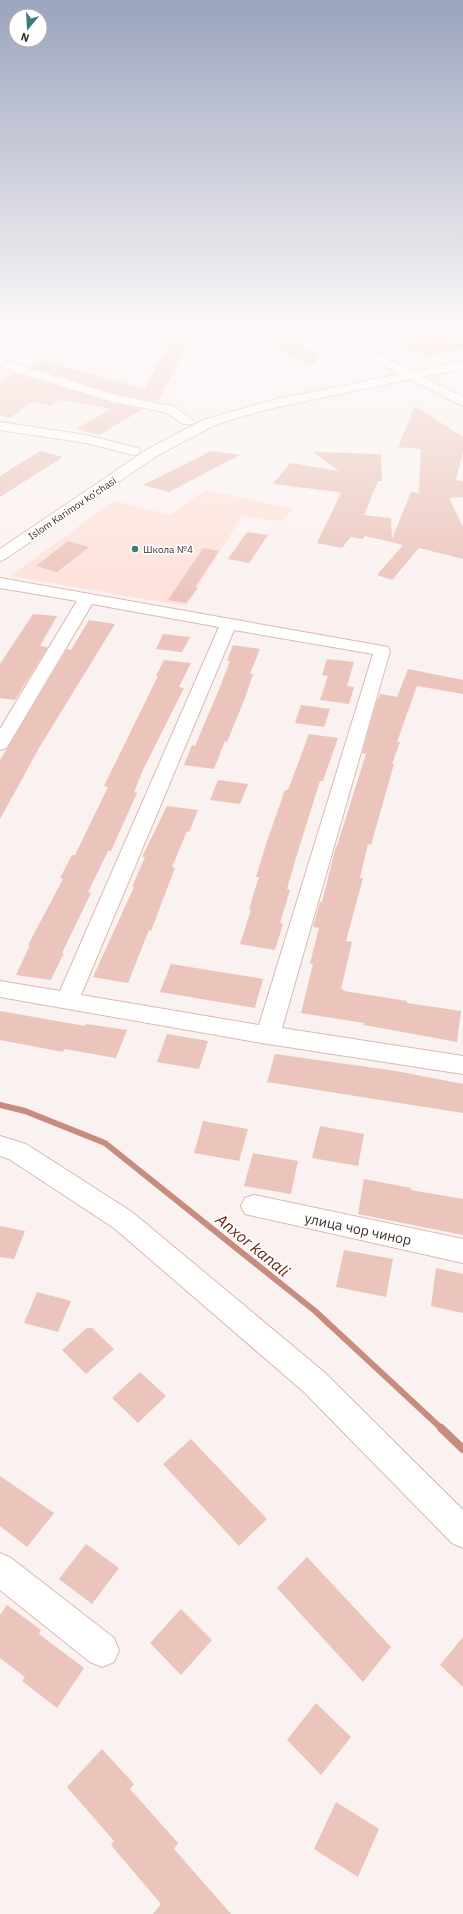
<svg xmlns="http://www.w3.org/2000/svg" width="463" height="1914" font-family="'IBM Plex Sans',sans-serif">
  <style>
    .built { fill: #fee1da }
    .green { fill: #ecb2a4 }
    .lines { fill: none; stroke-linecap: round; stroke-linejoin: round }
    .stream-far1 { stroke: #c78c7e; stroke-width: 6 }
    .stream { stroke: #c78c7e; stroke-width: 8 }
    .building { fill: #ebc4bb }
    .minor-casing { stroke: #deb8af; stroke-width: 2 }
    .major-casing { stroke: #deb8af; stroke-width: 2 }
    .minor { fill: #fff; fill-rule: evenodd }
    .major { fill: #fff; fill-rule: evenodd }
    .poi-dot { fill: #397e75; stroke: #fff; stroke-width: 1.5 }
    .labels { text-anchor: middle; stroke-width: 3.5; stroke-linejoin: round; paint-order: stroke }
    .far-street-label { font-size: 10px; fill: #40302d; stroke: #fff }
    .far-poi-label { font-size: 10px; fill: #40302d; stroke: #fff; text-anchor: start }
    .near-street-label { font-size: 14px; fill: #40302d; stroke: #fff }
    .near-water-label { font-size: 16px; font-style: italic; fill: #6b2314; stroke: #fff }
  </style>
  <rect width="100%" height="100%" fill="#faf2f0"/>
  <path class="built" d="M205,490L293,509L281,521L242,516L186,606L10,576L114,501L171,515Z"/>
  <path class="green" d="M380,333H463V348L425,356Z"/>
  <g class="lines">
    <path class="stream-far1" d="M0,1105L25,1111L105,1143L315,1311L442,1429"/>
    <path class="stream" d="M441,1428L463,1449"/>
  </g>
  <g class="building">
    <path d="M255,333H282L320,356L314,364L308,365Z"/>
    <path d="M173,335L191,336L159,400L157,401L119,395L30,367L46,361L144,389Z"/>
    <path d="M14,373L113,403L143,409L99,435L76,429L111,409L60,400L51,406L32,402L10,418L0,416V381Z"/>
    <path d="M415,406L463,437V452L456,480L463,481V497L449,498L463,527V559L419,548L392,580L377,575L403,545L365,536L362,539L351,537L342,548L317,543L341,493H338L339,492L273,484L290,463L339,471L313,452L381,454L382,481H378L364,515L391,518L392,539L411,492L419,493L421,449L398,447Z"/>
    <path d="M40,451L63,457L0,497V476Z"/>
    <path d="M211,451L240,455L169,492L143,485Z"/>
    <path d="M247,532L268,535L249,563L228,559Z"/>
    <path d="M68,541L89,547L57,572L36,566Z"/>
    <path d="M203,548L219,551L195,587L198,588L186,603L168,600Z"/>
    <path d="M33,614L57,616L40,646L48,647L15,700L0,698V664Z"/>
    <path d="M89,620L115,624L39,748L0,819V760L67,649L71,650Z"/>
    <path d="M163,634L190,637L182,652L156,649Z"/>
    <path d="M233,645L260,649L250,674H253L245,698L227,742L225,741L214,769L184,765L192,745L195,746L220,687L230,661H227Z"/>
    <path d="M327,659L354,662L347,686L354,687L349,704L320,700L328,676L322,675Z"/>
    <path d="M164,660L191,663L179,687L184,688L143,770L134,792L137,793L111,851H108L88,892L91,893L62,953H64L51,980L16,975L30,945H28L63,879L60,878L72,855H75L108,787L104,786L158,676H156Z"/>
    <path d="M408,669L463,680V694L417,686L397,742H400L392,764H394L371,845L368,844L360,878H363L346,941L352,942L341,989L345,990L344,991L407,1001V1003L461,1011L457,1042L364,1025V1023L301,1013L313,964L310,963L319,928L313,927L320,902H322L336,846H337L366,754L362,753L376,704L380,694L397,697Z"/>
    <path d="M301,705L330,709L324,727L295,723Z"/>
    <path d="M309,734L338,738L323,781H320L296,858L287,889L290,890L280,923L283,924L275,950L240,944L251,910L249,909L259,877H256L267,841L285,790H288Z"/>
    <path d="M218,780L248,784L240,804L210,800Z"/>
    <path d="M167,806L198,810L189,832L187,831L172,867L175,868L151,931L149,930L128,983L93,977L134,887H132L145,857H142Z"/>
    <path d="M171,964L263,979L255,1008L160,992Z"/>
    <path d="M0,1011L85,1026L86,1024L127,1030L116,1058L64,1049L63,1052L0,1040Z"/>
    <path d="M167,1034L208,1041L199,1069L157,1062Z"/>
    <path d="M275,1054L396,1071L463,1084V1113L267,1082Z"/>
    <path d="M203,1121L248,1129L239,1161L194,1153Z"/>
    <path d="M320,1126L364,1134L358,1166L312,1158Z"/>
    <path d="M253,1153L298,1161L291,1194L244,1186Z"/>
    <path d="M364,1179L411,1188V1190L463,1199V1235L358,1214Z"/>
    <path d="M0,1226L25,1231L14,1259L0,1257Z"/>
    <path d="M344,1250L393,1259L386,1297L336,1287Z"/>
    <path d="M436,1268L463,1274V1313L431,1306Z"/>
    <path d="M37,1292L71,1301L58,1332L24,1323Z"/>
    <path d="M87,1328H92L114,1349L86,1374L62,1350Z"/>
    <path d="M140,1372L166,1396L138,1423L112,1398Z"/>
    <path d="M191,1439L267,1519L239,1546L163,1464Z"/>
    <path d="M0,1476L54,1513L27,1547L0,1526Z"/>
    <path d="M86,1544L119,1568L92,1604L59,1579Z"/>
    <path d="M307,1557L391,1647L363,1682L277,1588Z"/>
    <path d="M7,1605L41,1630L39,1634L84,1668L57,1708L22,1681L25,1677L0,1658V1615Z"/>
    <path d="M181,1609L212,1640L181,1675L150,1643Z"/>
    <path d="M463,1637V1687L440,1665Z"/>
    <path d="M316,1703L351,1737L321,1775L287,1740Z"/>
    <path d="M102,1749L134,1784L130,1789L178,1843L174,1849L231,1914H153L161,1904L111,1845L114,1841L67,1787Z"/>
    <path d="M336,1802L379,1829L358,1877L314,1849Z"/>
  </g>
  <g class="lines">
    <g class="minor-casing">
      <g id="minor">
        <path d="M0,359L119,396L173,406L194,421L193,424H183L165,412L113,402L0,367Z"/>
        <path d="M0,422L86,435L138,448L140,451L138,454L133,455L86,443L0,430Z"/>
        <path d="M0,578L388,647L390,651L282,1028L463,1056V1074L268,1044L0,997V981L60,991L219,627L92,604L9,744L6,748L0,750V729L77,601L0,588ZM234,630L373,654L259,1025L81,995Z"/>
        <path d="M0,1136L26,1144L132,1212L324,1372L463,1510V1548L452,1543L304,1392L114,1228L9,1159L0,1156Z"/>
        <path d="M254,1195L463,1239V1263L245,1214L241,1206L245,1198Z"/>
        <path d="M0,1553L11,1558L114,1638L119,1650L114,1662L102,1667L90,1662L0,1590Z"/>
      </g>
    </g>
    <g class="major-casing">
      <path id="major" d="M323,333H338L413,372L463,361V369L423,377L463,397V406L410,379L278,407L236,418L213,426L158,455L5,559L0,561V549L148,449L203,420L277,399L400,374Z"/>
    </g>
    <use href="#minor" class="minor"/>
    <use href="#major" class="major"/>
  </g>
  <linearGradient id="sky" x2="0" y2="1"><stop stop-color="#9ba4be"/><stop offset="0.55" stop-color="#fdf9f8"/><stop offset="1" stop-color="#fdf9f8" stop-opacity="0"/></linearGradient>
  <rect width="463" height="601" fill="url(#sky)"/>
  <circle class="poi-dot" cx="135" cy="549" r="4"/>
  <g class="labels">
    <g class="far-street-label">
      <text transform="translate(72 508) rotate(-34)" y="4">Islom Karimov ko‘chasi</text>
    </g>
    <g class="far-poi-label">
      <text x="143" y="553">Школа №4</text>
    </g>
    <g class="near-street-label">
      <text transform="translate(358 1229) rotate(12)" y="5">улица чор чинор</text>
    </g>
    <g class="near-water-label">
      <text transform="translate(253 1245) rotate(39)" y="6">Anxor kanali</text>
    </g>
  </g>
  <g transform="translate(28 28) rotate(198)"><circle r="19" fill="#ffffff" stroke="#b3acab"/>
  <path d="M0-3L7 15L0 10L-7 15Z" fill="#397e75"/>
  <text y="-6" font-size="11" font-weight="bold" text-anchor="middle" fill="#40302d">N</text>
  </g>
</svg>
